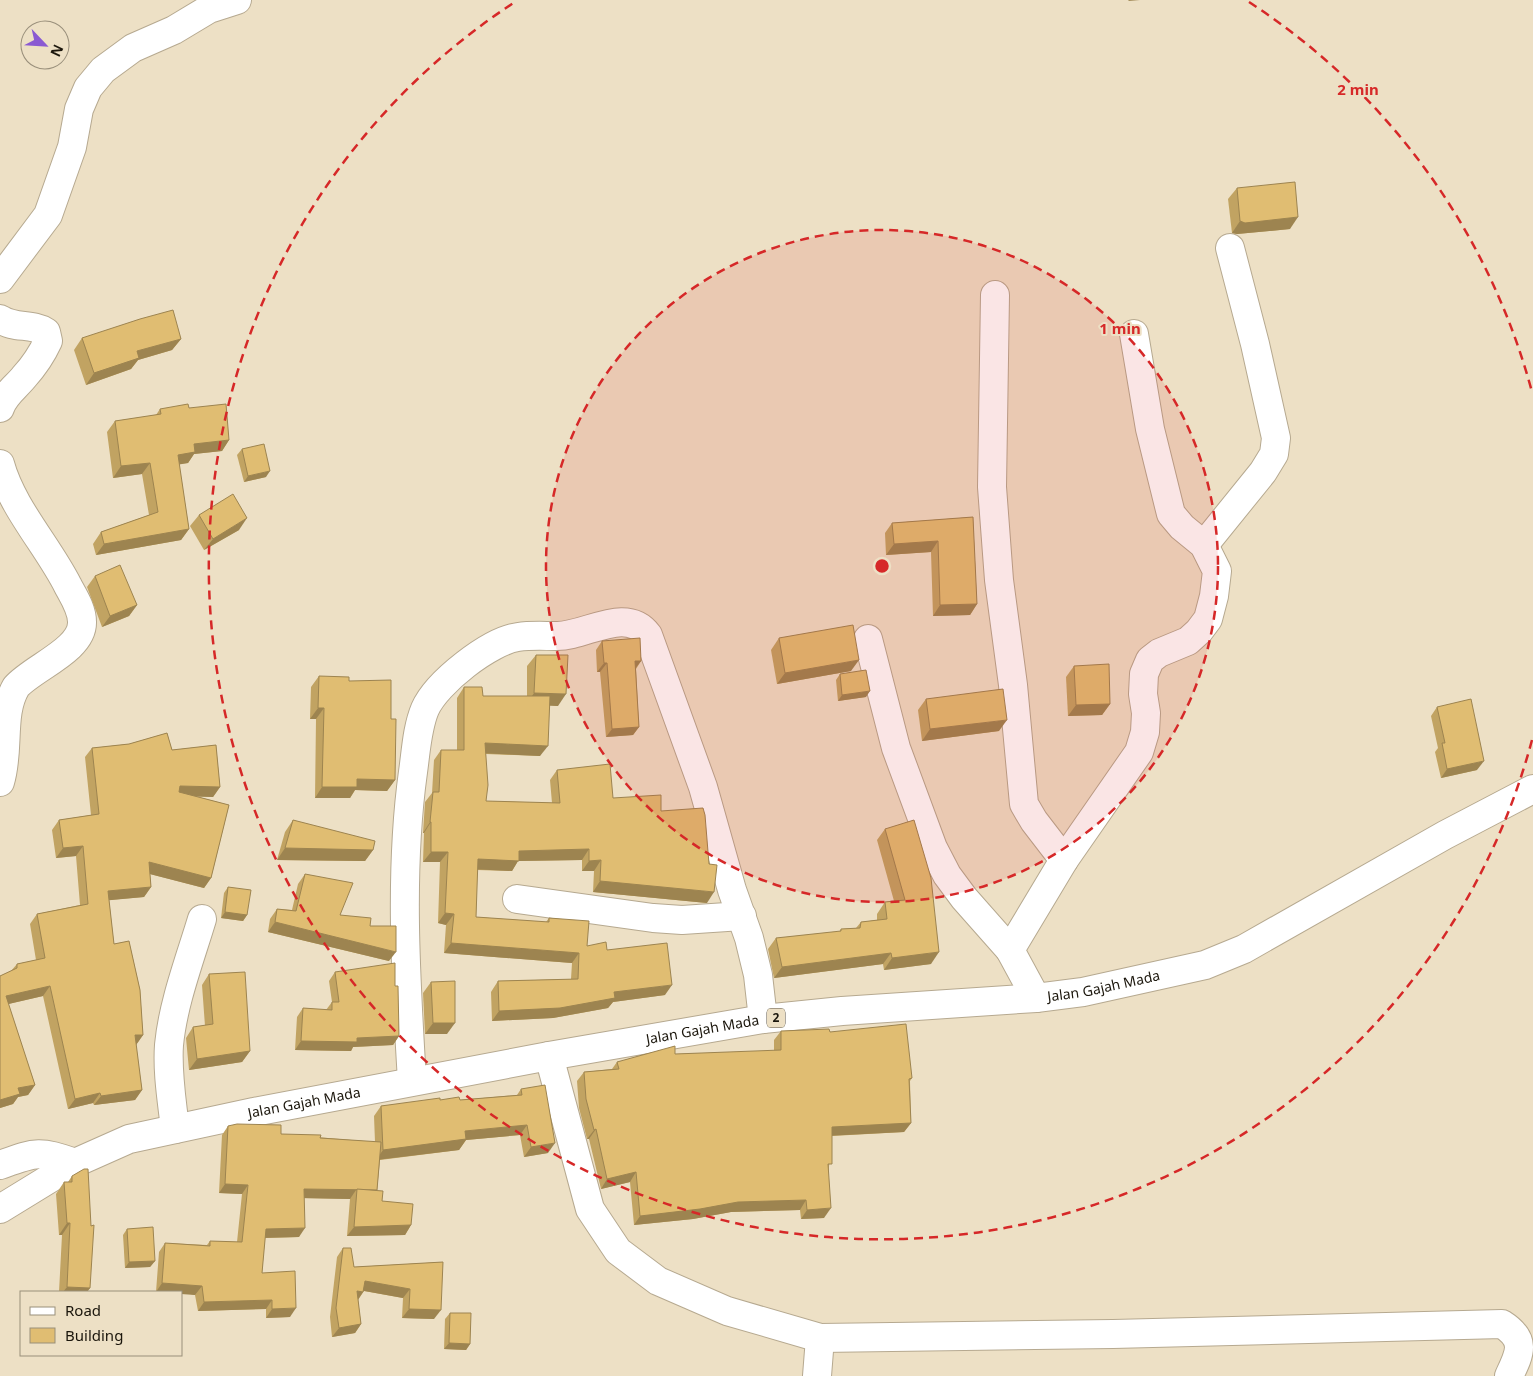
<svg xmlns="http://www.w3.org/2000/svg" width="1533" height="1376" font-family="'Noto Sans',sans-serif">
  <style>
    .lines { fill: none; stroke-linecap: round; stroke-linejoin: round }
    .street-casing { stroke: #b6a990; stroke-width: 30 }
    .highway-casing { stroke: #b6a990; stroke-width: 30 }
    .street { stroke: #fff; stroke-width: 28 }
    .highway { stroke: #fff; stroke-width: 28 }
    .wall { fill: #c1a362 }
    .shaded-wall { fill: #9d8450 }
    .building { fill: #e0bd72; stroke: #9d8450 }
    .ring { fill: none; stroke: #d62828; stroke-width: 2.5; stroke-dasharray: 9 6 }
    .labels { text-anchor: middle; stroke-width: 4; stroke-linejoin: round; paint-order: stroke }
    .shield { fill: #ede0c5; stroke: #5a5344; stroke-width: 1 }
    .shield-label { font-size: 12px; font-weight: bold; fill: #1b160c }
    .street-label { font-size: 14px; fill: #1b160c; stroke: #ede0c5 }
    .centre { fill: #d62828; stroke: #ede0c5; stroke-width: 2.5 }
    .ring-label { font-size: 15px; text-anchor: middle; font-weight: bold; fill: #d62828; stroke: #ede0c5; stroke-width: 4; stroke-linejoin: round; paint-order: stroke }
  </style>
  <rect width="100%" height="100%" fill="#ede0c5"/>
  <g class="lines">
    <g class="street-casing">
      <g id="street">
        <path d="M0,279L48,215L72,147L79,109L88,88L103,70L133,48L174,30L209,9L237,0"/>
        <path d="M995,295L992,487L999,580L1013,685L1024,804L1034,821L1064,860"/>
        <path d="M0,319C14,329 32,323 46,332L48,341C42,354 34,366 24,377C16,387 4,395 0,408"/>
        <path d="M0,464C12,508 48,546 68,586C74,597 82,609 82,622C83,650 32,668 16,687C0,714 10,750 0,782"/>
        <path d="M1204,545L1263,472L1274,454L1276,438L1255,344L1230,248"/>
        <path d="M868,639L896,748L933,848L947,875L964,898L1010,950"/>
        <path d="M517,899L653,918L682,920L742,916"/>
        <path d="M1036,998L1010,950L1064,860L1139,752L1145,732L1146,713L1143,694L1144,674L1150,660L1159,653L1188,641L1199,631L1208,619L1214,596L1217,571L1204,545L1182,527L1171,514L1150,429L1134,334"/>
        <path d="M549,1056L590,1209L618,1251L658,1281L727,1311L820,1338L1113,1334L1502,1324C1527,1340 1520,1353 1509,1376"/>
        <path d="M412,1081C406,981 399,872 413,772C416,751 417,728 425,709C437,682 490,641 518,637C531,635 544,636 556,636C585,637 626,605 648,635L703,787L732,890L749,938L758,975L763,1019"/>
        <path d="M175,1129C172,1101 167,1073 169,1045C173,1003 190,959 202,919"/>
        <path d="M0,1165C36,1152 38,1150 75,1163"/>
        <path d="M817,1376L820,1338"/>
      </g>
    </g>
    <g class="highway-casing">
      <g id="highway">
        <path id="s1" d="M0,1209L75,1163L129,1139L254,1112L549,1056L763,1019L842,1011L1036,998L1083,992L1205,965L1244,949L1445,835L1533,789"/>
      </g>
    </g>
    <use href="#street" class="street"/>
    <use href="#highway" class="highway"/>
  </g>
  <g class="wall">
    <path d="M1237,188L1290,229L1237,234L1232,233L1228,199Z"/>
    <path d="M82,338L181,339L172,350L138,360L131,369L86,385L74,350Z"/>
    <path d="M189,408L229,440L222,451L194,454L188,463L179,464L189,529L181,540L96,555L93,544L101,532L149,515L142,474L113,478L107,432L115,421L156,415L160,409Z"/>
    <path d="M242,449L266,477L244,482L237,455Z"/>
    <path d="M199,515L239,530L204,550L190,526Z"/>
    <path d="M973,517L977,604L970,615L933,616L931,552L886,555L885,533L892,523Z"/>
    <path d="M95,576L137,605L129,616L102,627L87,587Z"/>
    <path d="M779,638L851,671L777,684L771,650Z"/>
    <path d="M602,641L641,661L636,669L639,727L633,735L606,737L600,672H597L596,650Z"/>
    <path d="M536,655L558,706L550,705L540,756L486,754V801L552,803L550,780L557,770L613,798L661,811L707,903L593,892L594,871H582V860L518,861L512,871L477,870L476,917L546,922L549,918L587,946L607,950L665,995L613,1002L608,1008L553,1018L492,1021L491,992L498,981L571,979L572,963L444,953L446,925L438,923L440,862H423L424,833H423L425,802L432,793L434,760L441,750H457V698L464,687L483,696H527V666Z"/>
    <path d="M1074,666L1110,704L1102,715L1068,716L1066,677Z"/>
    <path d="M840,674L866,697L838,701L836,680Z"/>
    <path d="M319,676L349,681L391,719L395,780L387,791L355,790L350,798H315L316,719H310L311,687Z"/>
    <path d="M926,699L999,731L922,741L918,710Z"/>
    <path d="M1437,707L1477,770L1441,778L1435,752L1438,748L1431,716Z"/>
    <path d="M167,733L172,750L216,745L220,787L213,797L195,796L229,805L211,878L204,888L150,874L151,887L144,897L109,900L114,944L129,941L140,990L143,1035L136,1045L142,1090L135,1100L94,1105L93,1103L68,1109L43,996L8,1004L35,1085L28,1095L18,1097L13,1104L0,1108V976L11,971L17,964L36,960L30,924L37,914L80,905L76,856L56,858L52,830L59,820L91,815L85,757L92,748L129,744Z"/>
    <path d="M293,820L373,850L365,861L277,860L285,832Z"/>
    <path d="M885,829L931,964L884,970L883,964L774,978L768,949L776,938L839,932L841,929L856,928L861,922L877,920V914L885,902L894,901L877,840Z"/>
    <path d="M305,874L340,915L370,926L389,961L268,932L270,919L277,909L292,910L298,884Z"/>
    <path d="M228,887L247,915L243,921L221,918L224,893Z"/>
    <path d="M335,972L395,986L399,1036L393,1045L353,1047L351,1051L295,1050L297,1017L303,1008L326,1010L332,1002L329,981Z"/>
    <path d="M209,974L250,1051L242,1062L189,1070L186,1038L193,1027L205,1026L202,985Z"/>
    <path d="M431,982L447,1034H425L423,993Z"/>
    <path d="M781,1031L830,1032L912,1078L910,1081L911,1123L904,1132L832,1136L824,1218L801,1219L800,1210L731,1212L693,1219L634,1225L630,1182L601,1189L589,1139H587L579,1108L577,1081L584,1072L612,1069L617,1062L675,1054L774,1051V1040Z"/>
    <path d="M521,1089L548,1153L524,1157L520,1135L466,1140L459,1150L380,1160L377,1191L382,1201L411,1225L405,1235L347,1236L350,1199L304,1198L299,1237L265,1238L262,1273L290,1317L266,1318V1309L198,1311L195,1295L181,1292H156L159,1252L165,1243L207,1245L210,1241L237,1242L242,1194L219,1193L222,1135L228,1126L281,1134L375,1142L374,1116L381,1106L440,1100H460L517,1095Z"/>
    <path d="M72,1176L90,1288L87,1292H59L62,1235H59L56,1194L64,1182H68Z"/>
    <path d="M127,1229L155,1261L150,1267L125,1268L123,1235Z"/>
    <path d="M343,1248L354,1267L443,1262L434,1319L402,1318L403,1298L364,1291L358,1300L361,1324L355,1333L332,1337L330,1317L337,1257Z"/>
    <path d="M450,1313L470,1344L466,1350L444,1349L445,1319Z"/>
  </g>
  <g class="shaded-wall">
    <path d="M1129,0H1140L1128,1Z"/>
    <path d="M1298,217L1290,229L1237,234L1232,233L1240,221Z"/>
    <path d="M181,339L172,350L138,360L131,369L86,385L94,373L137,351Z"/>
    <path d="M229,440L222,451L194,454L188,463L170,466L178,455L194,444Z"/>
    <path d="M150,463L142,474L113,478L121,466Z"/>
    <path d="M270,471L266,477L244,482L248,476Z"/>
    <path d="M247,518L239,530L204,550L213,539Z"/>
    <path d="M189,529L181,540L96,555L104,544Z"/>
    <path d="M938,541L931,552L886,555L894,544Z"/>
    <path d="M977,604L970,615L933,616L940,605Z"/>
    <path d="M137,605L129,616L102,627L110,616Z"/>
    <path d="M859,660L851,671L777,684L785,673Z"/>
    <path d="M635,661H641L635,669Z"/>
    <path d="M604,663H607L600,672H597Z"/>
    <path d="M870,691L866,697L838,701L842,695Z"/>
    <path d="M534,693L566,694L558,706L526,705Z"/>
    <path d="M1110,704L1102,715L1068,716L1076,705Z"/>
    <path d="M318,708H324L316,719H310Z"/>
    <path d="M1007,720L999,731L922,741L930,729Z"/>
    <path d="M639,727L633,735L606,737L612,729Z"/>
    <path d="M485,743L548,746L540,756L478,753Z"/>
    <path d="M1484,761L1477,770L1441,778L1447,769Z"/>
    <path d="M357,779L395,780L387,791L355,790L350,798H315L322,787Z"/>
    <path d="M180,786L220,787L213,797L173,796Z"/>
    <path d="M430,822H431L424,833H423Z"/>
    <path d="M83,846L76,856L56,858L63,848Z"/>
    <path d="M285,848L373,850L365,861L277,860Z"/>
    <path d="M589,849L582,860L518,861L512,871L470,869L478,859L519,851Z"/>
    <path d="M431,852H448L440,862H423Z"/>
    <path d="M601,860L594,871H582L589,861Z"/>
    <path d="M149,862L211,878L204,888L142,872Z"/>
    <path d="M600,881L714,892L707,903L593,892Z"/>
    <path d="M151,887L144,897L101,901L108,891Z"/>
    <path d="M225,912L247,915L243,921L221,918Z"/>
    <path d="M445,913L454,914L446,925L438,923Z"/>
    <path d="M275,922L396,952L389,961L268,932Z"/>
    <path d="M451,943L579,953L572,963L444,953Z"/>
    <path d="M939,952L931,964L884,970L892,958Z"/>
    <path d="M891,953L883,964L774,978L782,967Z"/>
    <path d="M672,985L665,995L613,1002L608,1008L553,1018L492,1021L499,1011L614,992Z"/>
    <path d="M50,986L43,996L0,1006L6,996Z"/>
    <path d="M433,1023H455L447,1034H425Z"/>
    <path d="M135,1035H143L136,1045Z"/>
    <path d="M399,1036L393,1045L353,1047L351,1051L295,1050L301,1041Z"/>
    <path d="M250,1051L242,1062L189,1070L197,1059Z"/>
    <path d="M35,1085L28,1095L18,1097L13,1104L0,1108V1100L18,1088Z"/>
    <path d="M142,1090L135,1100L94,1105L101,1096Z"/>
    <path d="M100,1093L93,1103L68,1109L75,1099Z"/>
    <path d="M911,1123L904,1132L825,1136L832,1127Z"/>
    <path d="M527,1125L520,1135L466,1140L459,1150L376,1160L383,1150L465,1131Z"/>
    <path d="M596,1129L589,1139H587L594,1130Z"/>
    <path d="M555,1143L548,1153L524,1157L531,1147Z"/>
    <path d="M636,1172L630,1182L601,1189L607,1179Z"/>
    <path d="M225,1184L248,1185L242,1194L219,1193Z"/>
    <path d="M304,1189L356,1190L350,1199L298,1198Z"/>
    <path d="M806,1200L800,1210L731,1212L693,1219L634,1225L640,1216L738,1202Z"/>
    <path d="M831,1208L824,1218L801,1219L807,1210Z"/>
    <path d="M67,1223H70L62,1235H59Z"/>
    <path d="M411,1225L405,1235L347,1236L354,1227Z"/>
    <path d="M305,1228L299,1237L260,1238L266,1229Z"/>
    <path d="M155,1261L150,1267L125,1268L129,1262Z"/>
    <path d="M365,1281L410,1289L403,1298L359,1290Z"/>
    <path d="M162,1283L202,1286L195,1295L181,1294V1292H156Z"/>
    <path d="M67,1287L90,1288L87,1292H63Z"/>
    <path d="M357,1291L363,1292L357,1301Z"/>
    <path d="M272,1300L266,1309L198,1311L204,1302Z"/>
    <path d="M296,1308L290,1317L266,1318L272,1309Z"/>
    <path d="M409,1309L441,1310L434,1319L402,1318Z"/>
    <path d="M361,1324L355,1333L332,1337L339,1328Z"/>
    <path d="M449,1343L470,1344L466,1350L444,1349Z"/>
  </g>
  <g class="building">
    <path d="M1295,182L1298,217L1245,223L1240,221L1237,188Z"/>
    <path d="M173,310L181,339L137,351L139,358L94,373L82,338L140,319Z"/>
    <path d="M188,404L189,408L226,404L229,440L194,444L195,452L178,455L189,529L104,544L101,532L158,512L150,463L121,466L115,421L161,414L160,409Z"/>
    <path d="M264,444L270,471L248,476L242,449Z"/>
    <path d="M233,494L247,518L213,539L199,515Z"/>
    <path d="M973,517L977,604L940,605L938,541L894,544L892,523Z"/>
    <path d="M120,565L137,605L110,616L95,576Z"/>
    <path d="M853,625L859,660L785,673L779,638Z"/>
    <path d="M640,638L641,661H635L639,727L612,729L607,663H604L602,641Z"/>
    <path d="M536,655H568L566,694L534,693Z"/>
    <path d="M1109,664L1110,704L1076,705L1074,666Z"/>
    <path d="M866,670L870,691L842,695L840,674Z"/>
    <path d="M319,676L349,677V681L391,680V719H396L395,780L357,779V787H322L324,708H318Z"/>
    <path d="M464,687H482L483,696H550L548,746L485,743L488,785L486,801L560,803L557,770L610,764L613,798L661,795V811L703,808L705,815L709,864L717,865L714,892L600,881L601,860L589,861V849L519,851V861L478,859L476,917L549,922V918L589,921L587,946L606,942L607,950L667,943L672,985L614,992L615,998L560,1008L499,1011L498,981L578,979L579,953L451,943L454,914L445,913L448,852H431V822H430L433,792H439L441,750H464Z"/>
    <path d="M1003,689L1007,720L930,729L926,699Z"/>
    <path d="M1471,699L1484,761L1447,769L1442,743H1445L1437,707Z"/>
    <path d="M167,733L172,750L216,745L220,787L180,786L179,792L229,805L211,878L149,862L151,887L108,891L114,944L129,941L140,990L143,1035H135L142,1090L101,1096L100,1093L75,1099L50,986L6,996L35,1085L18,1088L20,1094L0,1100V976L17,968V964L45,958L37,914L88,904L83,846L63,848L59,820L99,814L92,748L129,744Z"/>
    <path d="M293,820L375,841L373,850L285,848Z"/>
    <path d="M914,820L931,878L939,952L892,958L891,953L782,967L776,938L841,931V929L860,928L861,922L887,919L885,902L905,900L885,829Z"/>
    <path d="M305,874L353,883L340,915L371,918L370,926H396V952L275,922L277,909L296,911Z"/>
    <path d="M228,887L251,890L247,915L225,912Z"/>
    <path d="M395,963V986H398L399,1036L357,1038V1042L301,1041L303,1008L332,1010V1002H339L335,972Z"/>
    <path d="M245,972L250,1051L197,1059L193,1027L213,1024L209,974Z"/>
    <path d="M455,981V1023H433L431,982Z"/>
    <path d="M906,1024L912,1078L909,1079L911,1123L832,1127V1164H828L831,1208L807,1210L806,1200L738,1202L700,1209L640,1216L636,1172L607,1179L596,1129L594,1130L586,1099L584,1072L619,1069L617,1062L675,1046V1054L781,1050V1031L829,1029L830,1032Z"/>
    <path d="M545,1085L555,1143L531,1147L527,1125L465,1131L466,1139L383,1150L381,1106L440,1098V1100L459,1097L460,1100L522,1095L521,1089Z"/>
    <path d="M237,1124L281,1125V1134L321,1135L320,1138L381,1142L377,1190L304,1189L305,1228L266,1229L262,1273L295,1271L296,1308L272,1309V1300L204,1302L202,1286L162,1283L165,1243L210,1246V1241L242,1242L248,1185L225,1184L228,1126Z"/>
    <path d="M84,1169H88L91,1226L94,1225L90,1288L67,1287L70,1223H67L64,1182H72V1176Z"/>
    <path d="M357,1189L383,1191L382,1201L413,1204L411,1225L354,1227Z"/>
    <path d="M153,1227L155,1261L129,1262L127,1229Z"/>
    <path d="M343,1248H351L354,1267L443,1262L441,1310L409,1309L410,1289L365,1281L363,1292L357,1291L361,1324L339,1328L336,1308Z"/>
    <path d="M450,1313H471L470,1344L449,1343Z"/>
  </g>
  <circle cx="882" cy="566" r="336" fill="#d62828" fill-opacity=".12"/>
  <g class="ring">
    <circle cx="882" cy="566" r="336"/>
    <path d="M1532 740A673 673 0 1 1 515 2M1249 2A673 673 0 0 1 1532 392"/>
  </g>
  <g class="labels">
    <rect class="shield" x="767" y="1008.5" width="18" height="19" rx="4"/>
    <g class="shield-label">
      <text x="776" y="1022">2</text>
    </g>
    <g class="street-label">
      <text dy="5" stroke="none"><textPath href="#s1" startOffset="1135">Jalan Gajah Mada</textPath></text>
      <text dy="5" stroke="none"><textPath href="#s1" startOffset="731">Jalan Gajah Mada</textPath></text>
      <text dy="5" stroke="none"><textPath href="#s1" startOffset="326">Jalan Gajah Mada</textPath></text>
    </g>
  </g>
  <circle cx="882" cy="566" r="8" class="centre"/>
  <g class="ring-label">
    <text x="1358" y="95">2 min</text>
    <text x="1120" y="334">1 min</text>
  </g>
  <rect x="20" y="1291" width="162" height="65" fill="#ede0c5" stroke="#998f7b"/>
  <rect x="30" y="1307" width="25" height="8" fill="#ffffff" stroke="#998f7b"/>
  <text x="65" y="1316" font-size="15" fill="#1b160c">Road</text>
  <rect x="30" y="1328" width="25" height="15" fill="#e0bd72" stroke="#998f7b"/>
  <text x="65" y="1341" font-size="15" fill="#1b160c">Building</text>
  <g transform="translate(45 45) rotate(115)"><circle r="24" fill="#ede0c5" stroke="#998f7b"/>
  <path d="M0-4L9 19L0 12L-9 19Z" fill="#8a59d2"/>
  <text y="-8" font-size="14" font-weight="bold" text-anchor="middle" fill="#1b160c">N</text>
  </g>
</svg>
